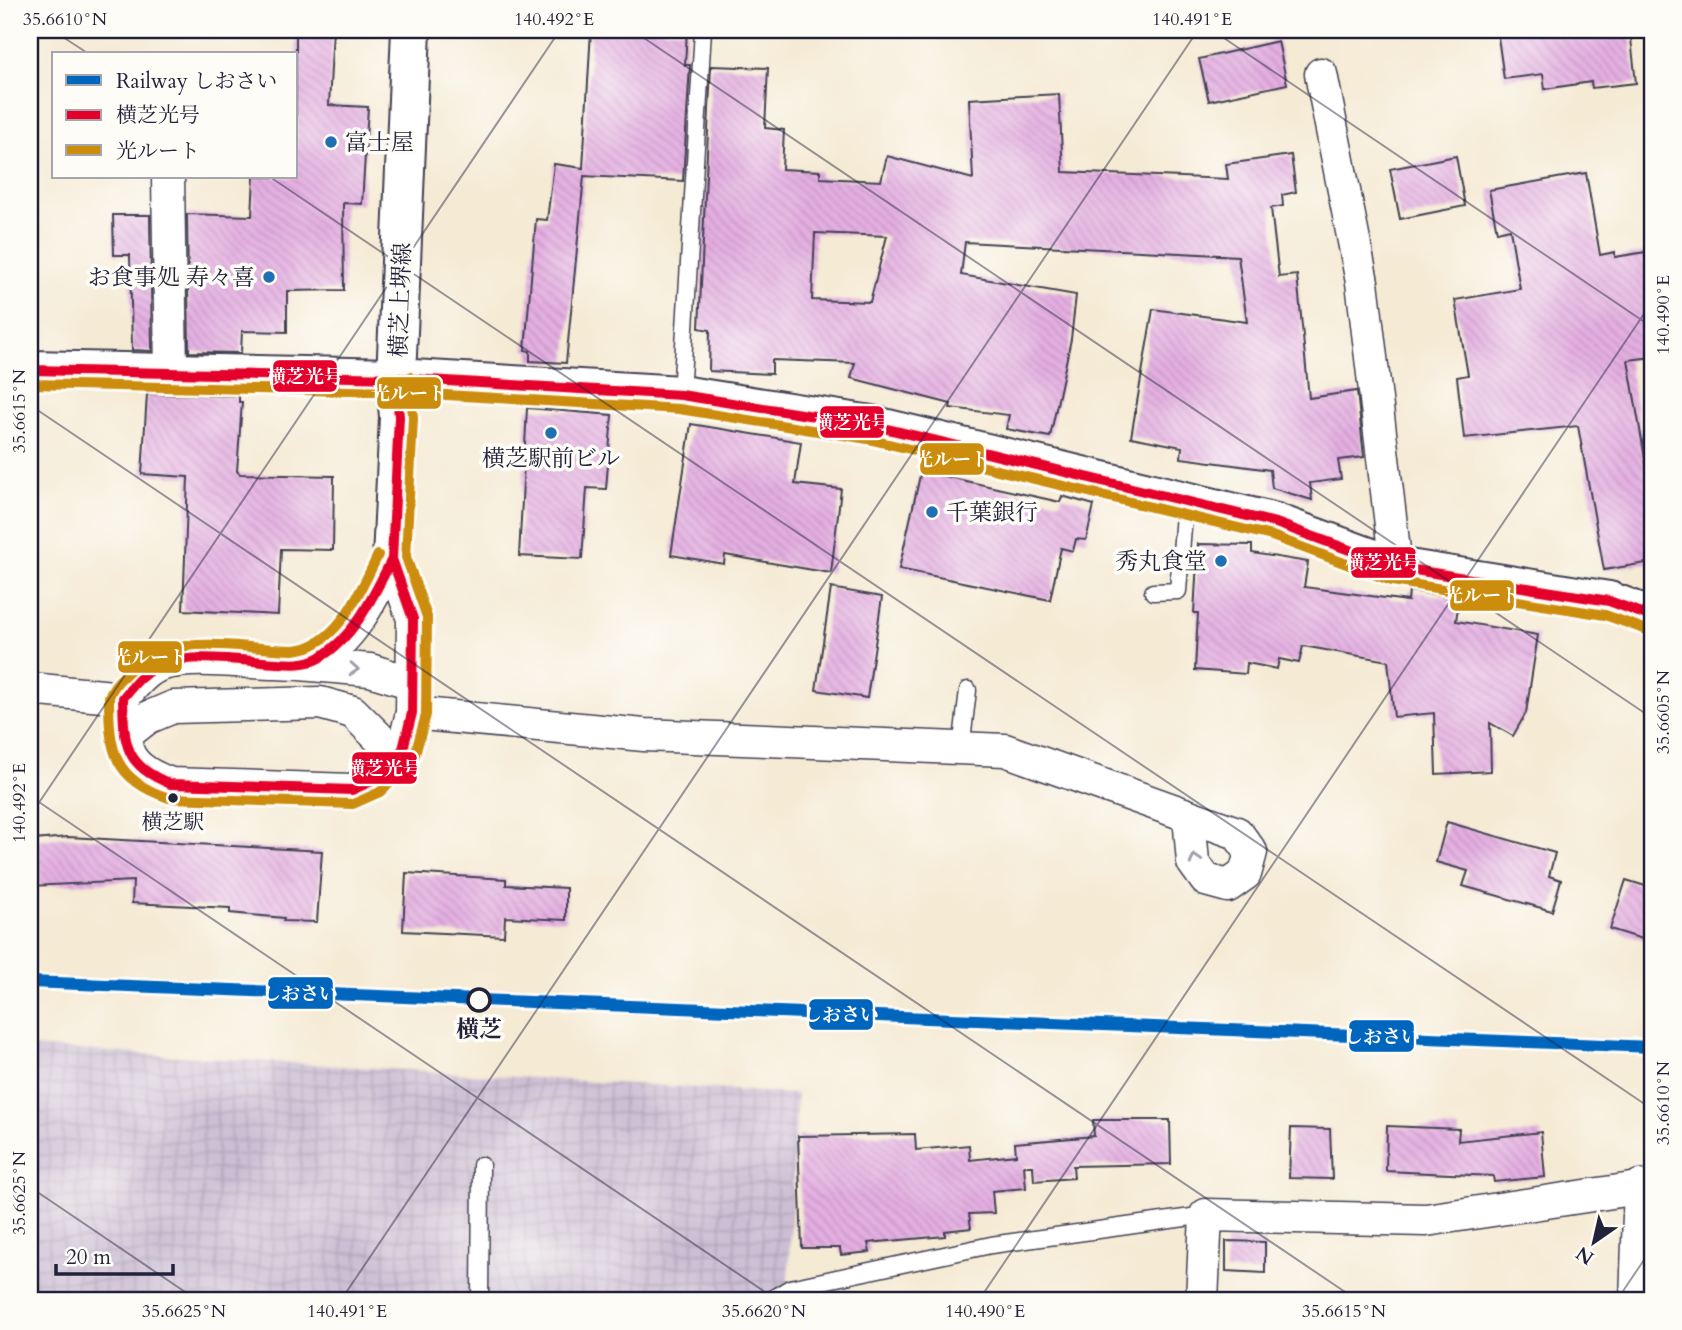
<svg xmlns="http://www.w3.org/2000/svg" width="1682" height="1330" font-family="Cardo,'Noto Serif JP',serif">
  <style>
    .industrial { fill: url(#industrial-grid) }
    .building { fill: url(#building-back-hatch); fill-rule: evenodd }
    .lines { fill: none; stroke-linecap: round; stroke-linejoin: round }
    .lane-casing { stroke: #424052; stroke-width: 19 }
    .street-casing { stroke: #424052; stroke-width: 35 }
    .secondary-casing { stroke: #424052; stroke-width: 42 }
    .primary-casing { stroke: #424052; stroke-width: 42 }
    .lane { stroke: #fff; stroke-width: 16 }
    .street { stroke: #fff; stroke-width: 32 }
    .secondary { stroke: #fff; stroke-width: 38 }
    .primary { stroke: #fff; stroke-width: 38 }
    .bus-1-casing { stroke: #fdfcf7; stroke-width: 16 }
    .bus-2-casing { stroke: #fdfcf7; stroke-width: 16 }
    .bus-1 { stroke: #e4002b; stroke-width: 10 }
    .bus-2 { stroke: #cc8c0c; stroke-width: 10 }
    .rail-1-casing { stroke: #fdfcf7; stroke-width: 18 }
    .rail-1 { stroke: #0065bd; stroke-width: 12 }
    .oneway { stroke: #9c9ca7 }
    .ticks { fill: none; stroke: #22223b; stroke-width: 2; stroke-opacity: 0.45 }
    .poi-dot { fill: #1f6fb2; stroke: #fdfcf7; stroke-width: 2.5 }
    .bus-dot { fill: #22223b; stroke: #fdfcf7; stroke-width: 2.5 }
    .stop-dot { fill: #fdfcf7; stroke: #22223b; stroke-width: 3.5 }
    .labels { text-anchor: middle; stroke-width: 7; stroke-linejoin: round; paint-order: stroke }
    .bus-label { font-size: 21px; fill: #22223b; stroke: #fdfcf7 }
    .poi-label { font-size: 23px; fill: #22223b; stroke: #fdfcf7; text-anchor: start }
    .street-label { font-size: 23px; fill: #22223b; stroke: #fdfcf7 }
    .stop-label { font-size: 23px; font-weight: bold; fill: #22223b; stroke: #fdfcf7 }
    .line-badge { stroke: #fdfcf7; stroke-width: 2.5 }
    .badge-label { font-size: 19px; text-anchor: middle; font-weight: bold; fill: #fff }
    .neatline { fill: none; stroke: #22223b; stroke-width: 2.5 }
    .ticks-label { font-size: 18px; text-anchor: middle; fill: #22223b }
  </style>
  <defs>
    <pattern id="industrial-grid" width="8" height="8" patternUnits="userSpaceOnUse" patternTransform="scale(1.75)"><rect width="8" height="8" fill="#ccbed4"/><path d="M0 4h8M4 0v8" fill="none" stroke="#afa3b7"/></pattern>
    <pattern id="building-back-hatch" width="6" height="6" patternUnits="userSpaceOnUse" patternTransform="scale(1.75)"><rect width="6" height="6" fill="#e4afe1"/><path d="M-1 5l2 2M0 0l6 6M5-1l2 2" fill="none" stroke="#c396c2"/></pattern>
  </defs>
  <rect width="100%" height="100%" fill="#fdfcf7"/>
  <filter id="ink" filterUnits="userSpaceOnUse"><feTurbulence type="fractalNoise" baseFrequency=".0143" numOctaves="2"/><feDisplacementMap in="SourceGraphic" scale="14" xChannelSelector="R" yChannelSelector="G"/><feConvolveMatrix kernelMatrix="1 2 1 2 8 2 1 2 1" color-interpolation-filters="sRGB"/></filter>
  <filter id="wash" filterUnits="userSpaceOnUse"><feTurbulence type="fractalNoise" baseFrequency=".00686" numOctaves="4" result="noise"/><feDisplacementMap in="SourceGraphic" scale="28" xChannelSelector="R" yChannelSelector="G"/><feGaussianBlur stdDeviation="1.57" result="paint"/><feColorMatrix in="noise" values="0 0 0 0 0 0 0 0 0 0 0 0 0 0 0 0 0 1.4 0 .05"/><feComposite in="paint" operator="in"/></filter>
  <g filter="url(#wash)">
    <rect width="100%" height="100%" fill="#f5ead4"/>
    <path class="industrial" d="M30,1047L797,1094L787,1300H30Z"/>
    <g id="blocks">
      <g class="building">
        <path d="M296,30H333L329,105L368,107L362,204L343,203L344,290L287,291V332L242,331L241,353L189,352L187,214L252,216L254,177H296Z"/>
        <path d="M591,30H687L685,65H690L683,181L584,176L566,363L530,361V351L525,350L536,219L547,220L554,164L583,168Z"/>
        <path d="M1497,30H1630L1636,83L1592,88L1591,82L1545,89L1543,74L1504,79Z"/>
        <path d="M1278,41L1287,84L1209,101L1199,59Z"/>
        <path d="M711,66L768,68L765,128L784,130L782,169L820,171V178L881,181L887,156L973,179L969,99L1059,94L1063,172L1228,179L1226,164L1291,155L1296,192L1282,195L1283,206L1271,208L1279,277L1297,275L1309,398L1357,391L1364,457L1338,460L1341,479L1310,483L1312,500L1272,488L1270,470L1181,458L1182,447L1131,437L1153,309L1247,322L1238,256L965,242L961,275L1076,295L1071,339L1050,437L1006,429L1009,415L950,408L951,404L851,378L855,363L772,360V374L709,371L710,330L699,328ZM815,233L887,236L870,302L812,300Z"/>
        <path d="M1456,156L1465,206L1400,219L1390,169Z"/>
        <path d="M1586,173L1600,255L1615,252V257L1652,251V357L1628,360L1647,470H1652V562L1604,570L1578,426L1464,438L1457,377L1468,375L1455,300L1520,289L1510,229L1497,232L1489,190Z"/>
        <path d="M113,215H150L152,351L132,350L130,255H114Z"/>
        <path d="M147,394L239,396V402H242L237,471L240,474L334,476L333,550L281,549L278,615L183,610L188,477L142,474Z"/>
        <path d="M527,408L612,415L606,489L587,488L582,559L519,556Z"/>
        <path d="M691,424L801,442L795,484L841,489L831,573L725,555L724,564L671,555Z"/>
        <path d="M921,471L1060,502L1062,496L1094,505L1086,540L1076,539L1073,551L1061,548L1050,600L899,569Z"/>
        <path d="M1198,544L1252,545V553L1308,562L1304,587L1408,601L1409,591L1459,599L1456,621L1538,635L1526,713L1513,736L1490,723L1491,771L1436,774L1434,713L1394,717L1388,661L1303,646L1299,663L1279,659L1277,669L1247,663L1246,674L1195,670L1198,613H1194Z"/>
        <path d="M831,588L882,597L867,698L816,690Z"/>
        <path d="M1447,822L1555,853L1549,876L1561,880L1552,911L1463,886L1468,871L1436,862Z"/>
        <path d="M68,837L322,851L317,922L283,921L284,918L230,913V908L132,903L133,881L30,886L34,840Z"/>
        <path d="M406,873L506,879V885L566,888V920L505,917L504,936L403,931Z"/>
        <path d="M1626,880L1652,888V942L1610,929Z"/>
        <path d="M1093,1120H1170L1171,1164L1073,1166L1074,1178L1034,1181L1033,1166H1024L1026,1188L992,1191L994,1213L969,1214L971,1228L945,1231V1236L868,1243L870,1252L841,1255L840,1248H802L798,1136L915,1134L916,1150L969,1145L970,1160L1016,1155L1015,1143L1094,1136Z"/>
        <path d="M1387,1126L1459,1129L1458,1141L1541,1132L1545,1177L1494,1182L1493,1176L1386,1171Z"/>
        <path d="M1291,1128L1330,1129L1332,1179L1289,1178Z"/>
        <path d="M1226,1241L1265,1242V1273L1226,1271Z"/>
      </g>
    </g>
  </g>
  <g filter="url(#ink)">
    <use href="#blocks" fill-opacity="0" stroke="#424052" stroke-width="2"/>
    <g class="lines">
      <g class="lane-casing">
        <g id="lane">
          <path d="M681,395L703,30"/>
          <path d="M1153,592L1178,591L1185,501"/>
          <path d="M961,749L968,690"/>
          <path d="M480,1300L481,1165"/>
          <path d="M770,1300L790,1288L991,1245L1206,1215"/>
        </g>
      </g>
      <g class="street-casing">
        <g id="street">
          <path d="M1321,74L1362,282L1396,567"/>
          <path d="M168,177L171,373"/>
          <path d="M392,559L413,619L412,713L403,749L372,781L352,790L171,784C120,766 124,747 123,698C134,685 146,669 163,664C194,655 245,663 277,663C290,664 307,665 319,658C354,638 374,594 392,559Z"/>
          <path d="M300,664L370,670L412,683"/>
          <path d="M30,689L123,698"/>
          <path d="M412,713L644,735L1005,750L1237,833L1251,852L1245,874L1228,886L1206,880L1193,862L1189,816"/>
          <path d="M123,737L147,718L173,707L320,703L353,712L397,756"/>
          <path d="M1202,1300L1206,1215L1426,1220L1652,1186"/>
          <path d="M1636,1300L1640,1186"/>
        </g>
      </g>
      <g class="secondary-casing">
        <path id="secondary" d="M30,370L396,378L399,417L392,559"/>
      </g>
      <g class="primary-casing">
        <path id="primary" d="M411,30L396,378L681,395L871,425L1276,523L1396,567L1609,601L1652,617"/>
      </g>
      <use href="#lane" class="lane"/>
      <use href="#street" class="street"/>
      <use href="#secondary" class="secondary"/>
      <use href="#primary" class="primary"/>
      <g class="bus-1-casing">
        <g id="bus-1">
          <path d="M30,370L396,378L681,395L871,425L1276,523L1396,567L1609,601L1652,617"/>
          <path d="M392,559L413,619L412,713L403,749L372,781L352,790L171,784C124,765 124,745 123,698C132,687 141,675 154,668C184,651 243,661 277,663C291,664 306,665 319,658C355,637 374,595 392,559Z"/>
          <path d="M392,559L399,417L396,378"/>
        </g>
      </g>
      <g class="bus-2-casing">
        <g id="bus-2">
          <path d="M30,384L395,392L679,409L868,439L1272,536L1392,581L1605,615L1647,630"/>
          <path d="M378,555C361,590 337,648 293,650C238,649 166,629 125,675C118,681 112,688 109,697C109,750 113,780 169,798L353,804L380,792L414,758L426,715L427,617L406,557L413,418L410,377"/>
        </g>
      </g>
      <use href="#bus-1" class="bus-1"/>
      <use href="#bus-2" class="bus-2"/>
      <g class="rail-1-casing">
        <path id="rail-1" d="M30,982L1652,1047"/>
      </g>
      <use href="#rail-1" class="rail-1"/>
    </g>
    <defs><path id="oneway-chevron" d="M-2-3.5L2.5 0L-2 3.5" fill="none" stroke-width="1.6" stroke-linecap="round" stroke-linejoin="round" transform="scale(1.75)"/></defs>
    <g class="oneway">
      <use href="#oneway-chevron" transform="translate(354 669) rotate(4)"/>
      <use href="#oneway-chevron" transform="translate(1195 859) rotate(-107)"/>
    </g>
  </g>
  <path class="ticks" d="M52,30L89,54M632,30L1652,718M1212,30L1652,327M270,177L1652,1109M30,405L1357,1300M30,796L777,1300M30,816L560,30M30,1187L197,1300M341,1300L1198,30M979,1300L1652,302M1617,1300L1652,1248"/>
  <g class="poi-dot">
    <circle cx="331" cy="142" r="7"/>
    <circle cx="269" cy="277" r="7"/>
    <circle cx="551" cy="433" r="7"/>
    <circle cx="932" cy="512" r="7"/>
    <circle cx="1221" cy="561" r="7"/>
  </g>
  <circle class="bus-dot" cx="173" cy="798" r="6"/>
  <circle class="stop-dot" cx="479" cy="1000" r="11"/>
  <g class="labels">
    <g class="bus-label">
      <text x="173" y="829">横芝駅</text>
    </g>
    <g class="poi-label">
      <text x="345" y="150">富士屋</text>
      <text x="255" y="285" text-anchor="end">お食事処 寿々喜</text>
      <text x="551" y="466" text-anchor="middle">横芝駅前ビル</text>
      <text x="946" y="520">千葉銀行</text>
      <text x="1207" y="569" text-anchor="end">秀丸食堂</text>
    </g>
    <g class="street-label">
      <text transform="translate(400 300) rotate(-88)" y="8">横芝上堺線</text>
    </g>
    <g class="stop-label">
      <text x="479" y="1037">横芝</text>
    </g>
  </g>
  <g class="line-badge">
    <rect x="272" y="359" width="66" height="34" rx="7" fill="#e4002b"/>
    <rect x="376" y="376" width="66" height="34" rx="7" fill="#cc8c0c"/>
    <rect x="819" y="405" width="66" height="34" rx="7" fill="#e4002b"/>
    <rect x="919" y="442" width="66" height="34" rx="7" fill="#cc8c0c"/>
    <rect x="1350" y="546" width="67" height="33" rx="7" fill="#e4002b"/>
    <rect x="1449" y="579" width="66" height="33" rx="7" fill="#cc8c0c"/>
    <rect x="117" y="640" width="66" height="34" rx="7" fill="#cc8c0c"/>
    <rect x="351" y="751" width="67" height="34" rx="7" fill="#e4002b"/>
    <rect x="267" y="976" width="67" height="34" rx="7" fill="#0065bd"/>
    <rect x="808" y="998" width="66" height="33" rx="7" fill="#0065bd"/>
    <rect x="1348" y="1019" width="67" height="34" rx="7" fill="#0065bd"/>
  </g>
  <g class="badge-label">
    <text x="305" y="383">横芝光号</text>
    <text x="409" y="400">光ルート</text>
    <text x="852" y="429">横芝光号</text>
    <text x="952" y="466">光ルート</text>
    <text x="1383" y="569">横芝光号</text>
    <text x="1482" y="602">光ルート</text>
    <text x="150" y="664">光ルート</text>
    <text x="384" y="775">横芝光号</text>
    <text x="300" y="1000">しおさい</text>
    <text x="841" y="1021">しおさい</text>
    <text x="1382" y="1043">しおさい</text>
  </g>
  <rect width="1682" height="1330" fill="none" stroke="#fdfcf7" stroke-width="77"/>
  <rect x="52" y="52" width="245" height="126" fill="#fdfcf7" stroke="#a5a5ac" stroke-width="2"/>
  <rect x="66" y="75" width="35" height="10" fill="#0065bd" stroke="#a5a5ac" stroke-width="2"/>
  <text x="116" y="88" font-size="21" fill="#22223b">Railway しおさい</text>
  <rect x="66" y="110" width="35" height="10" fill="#e4002b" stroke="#a5a5ac" stroke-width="2"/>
  <text x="116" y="122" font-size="21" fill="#22223b">横芝光号</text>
  <rect x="66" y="145" width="35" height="10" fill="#cc8c0c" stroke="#a5a5ac" stroke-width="2"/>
  <text x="116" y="158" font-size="21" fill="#22223b">光ルート</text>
  <g transform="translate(1594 1242) rotate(214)" stroke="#fdfcf7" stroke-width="5" paint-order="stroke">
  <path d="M0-5L12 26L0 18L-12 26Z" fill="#22223b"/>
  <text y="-10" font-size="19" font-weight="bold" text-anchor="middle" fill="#22223b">N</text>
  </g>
  <path d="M56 1264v10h117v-10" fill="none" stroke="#22223b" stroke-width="3.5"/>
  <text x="66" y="1264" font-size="21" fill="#22223b" stroke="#fdfcf7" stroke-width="5" paint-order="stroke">20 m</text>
  <rect x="38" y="38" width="1606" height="1254" class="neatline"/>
  <g class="ticks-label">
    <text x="65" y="25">35.6610°N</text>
    <text x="554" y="25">140.492°E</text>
    <text x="1192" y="25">140.491°E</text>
    <text transform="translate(1663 315) rotate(-90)" y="6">140.490°E</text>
    <text transform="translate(19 411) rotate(-90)" y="6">35.6615°N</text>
    <text transform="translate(1663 712) rotate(-90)" y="6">35.6605°N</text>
    <text transform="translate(19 803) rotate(-90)" y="6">140.492°E</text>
    <text transform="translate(1663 1103) rotate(-90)" y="6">35.6610°N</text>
    <text transform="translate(19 1193) rotate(-90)" y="6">35.6625°N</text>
    <text x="184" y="1317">35.6625°N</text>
    <text x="347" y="1317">140.491°E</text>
    <text x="764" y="1317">35.6620°N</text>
    <text x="985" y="1317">140.490°E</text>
    <text x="1344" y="1317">35.6615°N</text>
  </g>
</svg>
